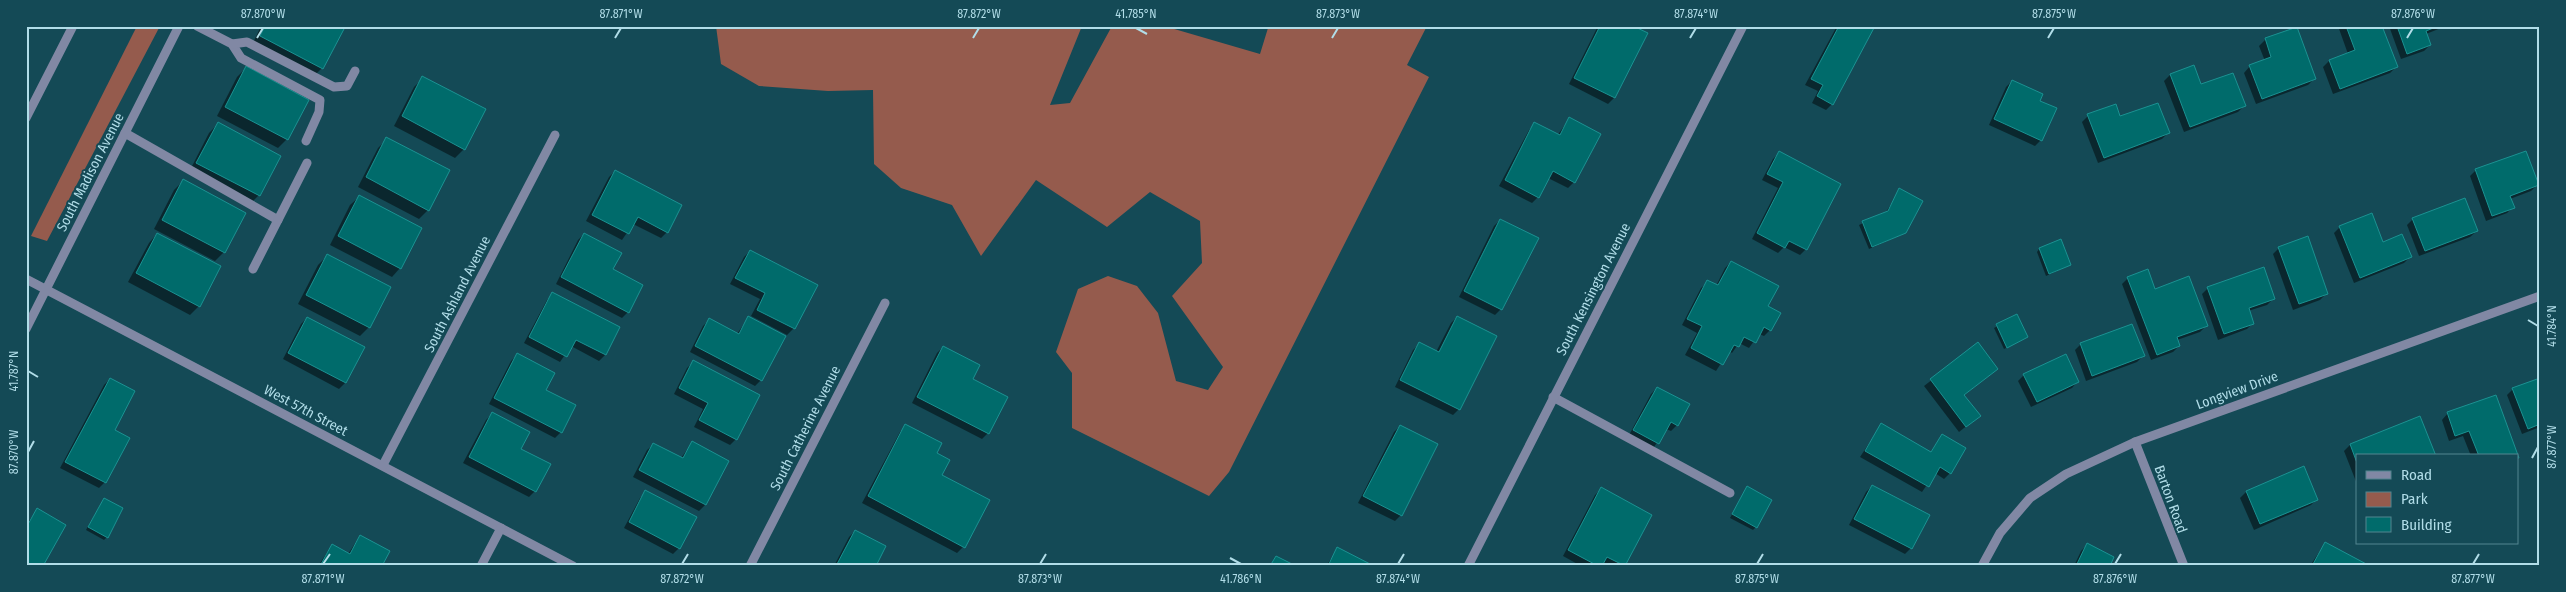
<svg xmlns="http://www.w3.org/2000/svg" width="2566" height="592" font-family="'Fira Sans Condensed',sans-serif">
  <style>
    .green { fill: #955b4d }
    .shadow { fill: #0007 }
    .building { fill: #006b6b; stroke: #1b9292 }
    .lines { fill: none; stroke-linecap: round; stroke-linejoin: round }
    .minor { stroke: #8188a4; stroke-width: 9 }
    .ticks { fill: none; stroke: #b1dde8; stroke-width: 2 }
    .labels { text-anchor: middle; stroke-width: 4; stroke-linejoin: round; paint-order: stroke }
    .street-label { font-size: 14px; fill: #b1dde8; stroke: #144a56 }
    .neatline { fill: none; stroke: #b1dde8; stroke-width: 2 }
    .ticks-label { font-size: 12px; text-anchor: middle; fill: #b1dde8 }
  </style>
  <rect width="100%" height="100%" fill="#144a56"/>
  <g class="green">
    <path d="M137,26H160L47,241L31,236Z"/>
    <path d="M716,26H1082L1050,105L1070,103L1112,26H1164L1260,54L1268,28L1266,26H1427L1407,65L1429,77L1229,472L1209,496L1072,428V373L1056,352L1078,289L1108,276L1137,286L1158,313L1176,381L1208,390L1223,367L1172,296L1202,263L1200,221L1150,192L1107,227L1036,180L981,256L952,205L901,188L874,164L873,90L828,91L759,86L721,64Z"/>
  </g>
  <g class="shadow">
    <path d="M261,26H337L322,68L313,77L252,45Z"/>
    <path d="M1598,26H1630L1614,98L1608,104L1569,84Z"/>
    <path d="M1837,26H1873L1832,104L1826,110L1812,103L1818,91L1805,85Z"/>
    <path d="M2338,26H2381L2396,67L2390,73L2333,94L2323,67L2329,61L2348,54Z"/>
    <path d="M2389,26H2446L2426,34L2430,45L2424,51L2401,59Z"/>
    <path d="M2296,28L2314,79L2308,85L2256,104L2244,73L2250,66L2265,61L2259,46L2265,40Z"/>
    <path d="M246,68L287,139L278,148L217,116L237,77Z"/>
    <path d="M2170,75L2201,86L2244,106L2238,112L2184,132L2164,81Z"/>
    <path d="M423,78L464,149L455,158L394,126L414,87Z"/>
    <path d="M2012,81L2038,101L2041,140L2035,146L1989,125L2006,87Z"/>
    <path d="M2088,116L2120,118L2168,133L2162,139L2098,163L2082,122Z"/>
    <path d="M1569,119L1574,182L1568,188L1548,178L1538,197L1532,203L1499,186L1529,130L1535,124L1557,136Z"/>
    <path d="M218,124L259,195L250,204L189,172L209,133Z"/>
    <path d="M387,139L428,210L419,219L358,187L378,148Z"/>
    <path d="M1779,153L1806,249L1800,255L1784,247L1778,253L1752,239L1778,188L1762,180L1773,159Z"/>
    <path d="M2476,170L2537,185L2531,191L2510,199L2513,207L2507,213L2486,221L2470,176Z"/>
    <path d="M615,171L667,232L661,238L633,224L622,240L586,221L609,177Z"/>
    <path d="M183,181L224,252L215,261L154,229L174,190Z"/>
    <path d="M1900,190L1905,233L1869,249L1859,225L1886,212Z"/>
    <path d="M359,197L400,268L392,277L330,245L350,205Z"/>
    <path d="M2413,219L2477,231L2470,237L2419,256L2407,225Z"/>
    <path d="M1500,220L1501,309L1495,315L1459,297L1494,226Z"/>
    <path d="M2340,227L2383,243L2410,257L2404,263L2354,283L2334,233Z"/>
    <path d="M157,234L199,306L190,315L128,282L149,243Z"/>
    <path d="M584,234L612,270L628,312L622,318L556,284L578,240Z"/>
    <path d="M2279,248L2326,294L2320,300L2293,310L2273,254Z"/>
    <path d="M2039,249L2070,265L2046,276L2037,252Z"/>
    <path d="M750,251L816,285L793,329L787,335L751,316L760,299L730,284L744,257Z"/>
    <path d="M327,256L369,327L360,336L298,304L318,265Z"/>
    <path d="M1731,262L1766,307L1770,330L1764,336L1759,334L1749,348L1739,343L1732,353L1729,351L1716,371L1685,355L1697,333L1682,325L1701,288L1708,282L1716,286L1725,268Z"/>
    <path d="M2128,278L2155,291L2206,326L2200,332L2177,340L2179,346L2173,352L2151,360L2122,284Z"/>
    <path d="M2208,288L2273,299L2267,305L2248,311L2253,323L2247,329L2218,340L2202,294Z"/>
    <path d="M553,294L618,328L605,355L599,361L571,346L560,362L524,343L547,300Z"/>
    <path d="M2017,316L2027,337L2004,349L1994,328Z"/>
    <path d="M1457,317L1459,409L1453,415L1395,387L1413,350L1419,344L1436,352L1451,323Z"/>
    <path d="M307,318L363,347L345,383L339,389L283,359L301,324Z"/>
    <path d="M748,318L761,380L755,386L690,352L703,326L709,320L737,334Z"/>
    <path d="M1978,344L1997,369L1963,396L1979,416L1959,432L1924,386Z"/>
    <path d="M2081,344L2143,356L2137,362L2086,381L2075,350Z"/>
    <path d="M943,347L971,380L988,433L982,439L912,403L937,353Z"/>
    <path d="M517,355L545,390L561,432L555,438L489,404L511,361Z"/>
    <path d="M693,362L736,439L730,445L694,427L703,409L674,394L687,368Z"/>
    <path d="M2024,375L2078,381L2072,388L2031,407L2018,381Z"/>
    <path d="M110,379L113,431L105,482L99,488L60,468L104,385Z"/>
    <path d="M2540,379V427L2522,434L2507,395L2513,389Z"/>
    <path d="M1657,388L1677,425L1671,431L1666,429L1652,450L1628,437L1651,394Z"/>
    <path d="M2448,413L2516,456H2471L2463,436L2449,441L2442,420Z"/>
    <path d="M492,414L519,449L535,491L529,497L463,463L486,420Z"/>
    <path d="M1881,425L1930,453L1942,435L1950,473L1944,479L1935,473L1922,492L1860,457Z"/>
    <path d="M906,426L935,454L940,476L963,547L957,553L862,503L900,432Z"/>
    <path d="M1400,426L1401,515L1395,521L1358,503L1394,432Z"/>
    <path d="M692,443L728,461L705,505L699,511L633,477L647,450L654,444L681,458Z"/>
    <path d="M2350,445L2357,456V484L2344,451Z"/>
    <path d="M2304,468L2317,499L2311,505L2254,530L2240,498L2246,492Z"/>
    <path d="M1872,486L1911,548L1905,554L1849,525L1866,492Z"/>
    <path d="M1747,488L1756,527L1753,530L1730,518Z"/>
    <path d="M1601,489L1623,565V566H1607L1602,563L1600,566H1581L1563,556L1595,495Z"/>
    <path d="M646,492L679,548L673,554L624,528L640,498Z"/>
    <path d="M104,499L107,537L104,540L86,530Z"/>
    <path d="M37,510L26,566V525Z"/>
    <path d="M855,531L874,566H834L849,537Z"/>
    <path d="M360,536L380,566H318L332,545L348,554Z"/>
    <path d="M2325,543L2367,566H2310Z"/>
    <path d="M2087,545L2109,566H2074L2081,551Z"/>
    <path d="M1338,549L1372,566H1326Z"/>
  </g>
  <g class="building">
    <path d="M265,26H340L344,29L323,69L260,36Z"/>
    <path d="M1600,26H1633L1648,33L1615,98L1574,78Z"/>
    <path d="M1839,26H1875L1833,105L1817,96L1823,85L1811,79Z"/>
    <path d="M2346,26H2382L2398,67L2340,89L2329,60L2355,50Z"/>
    <path d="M2397,26H2438L2426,31L2431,45L2407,54Z"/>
    <path d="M2297,27L2316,79L2262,99L2249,65L2271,57L2265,38Z"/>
    <path d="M2194,65L2201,84L2233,73L2246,106L2190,127L2170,74Z"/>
    <path d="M246,66L309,100L288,140L225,107Z"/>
    <path d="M422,76L486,109L465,150L402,116Z"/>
    <path d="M2012,80L2043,94L2040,101L2057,108L2042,141L1994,119Z"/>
    <path d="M2158,103L2170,133L2104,158L2087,114L2116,104L2120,116Z"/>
    <path d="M1569,117L1601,134L1575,183L1553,171L1539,198L1505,180L1534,122L1560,135Z"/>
    <path d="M218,122L281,156L260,196L196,163Z"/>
    <path d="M386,137L450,170L429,211L366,177Z"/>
    <path d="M1779,151L1841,184L1807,250L1789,241L1785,248L1757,233L1783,182L1767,174Z"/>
    <path d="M2526,151L2539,185L2510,196L2515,208L2492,216L2475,169Z"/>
    <path d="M615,170L682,205L668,233L638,217L629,234L592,215Z"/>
    <path d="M183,179L246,213L225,253L162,220Z"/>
    <path d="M1899,188L1923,201L1906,233L1872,247L1862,221L1888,211Z"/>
    <path d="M359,195L422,228L401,269L338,236Z"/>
    <path d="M2465,198L2478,231L2425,251L2412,218Z"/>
    <path d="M2372,213L2383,242L2402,234L2412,257L2360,278L2339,226Z"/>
    <path d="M1500,219L1539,238L1502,310L1464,291Z"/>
    <path d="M157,233L221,266L200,307L136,273Z"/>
    <path d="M584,233L622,253L613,269L643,285L629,313L561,277Z"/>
    <path d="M2308,236L2328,294L2299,304L2278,247Z"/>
    <path d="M2061,239L2071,265L2049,274L2039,248Z"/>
    <path d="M750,250L818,285L795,329L757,310L765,293L735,278Z"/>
    <path d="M327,254L391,287L370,328L306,295Z"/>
    <path d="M1731,261L1779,286L1768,306L1781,313L1771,331L1764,327L1756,343L1744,337L1739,347L1734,345L1723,365L1691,348L1702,326L1687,319L1707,280L1718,285Z"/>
    <path d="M2264,267L2275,299L2249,308L2254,324L2224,334L2207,287Z"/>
    <path d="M2148,269L2155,289L2189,276L2208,326L2177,337L2180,346L2157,355L2127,277Z"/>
    <path d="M552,292L620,327L606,355L576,340L567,357L529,337Z"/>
    <path d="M2017,314L2028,337L2007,348L1996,324Z"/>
    <path d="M748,316L786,336L762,381L695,346L709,318L739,334Z"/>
    <path d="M1457,316L1497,336L1460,410L1400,380L1419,342L1439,352Z"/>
    <path d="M307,317L365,347L346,383L288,353Z"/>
    <path d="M2132,324L2145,356L2092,376L2080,343Z"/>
    <path d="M1978,342L1998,369L1964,395L1981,416L1966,427L1930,379Z"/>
    <path d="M943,346L980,365L973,379L1008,397L989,434L917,397Z"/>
    <path d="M517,353L555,373L546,390L576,405L562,433L494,398Z"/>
    <path d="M2066,354L2079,382L2037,402L2023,374Z"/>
    <path d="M693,360L760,395L737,440L699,420L708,403L679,388Z"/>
    <path d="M110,378L135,391L115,430L130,438L106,483L65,462Z"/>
    <path d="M2540,378V424L2528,429L2512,388Z"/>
    <path d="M1657,387L1690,404L1678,426L1671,422L1659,444L1633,430Z"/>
    <path d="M2496,395L2519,458H2517V456H2479L2469,431L2455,436L2447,412Z"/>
    <path d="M492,412L530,432L521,449L551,464L536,492L469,457Z"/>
    <path d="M2420,416L2436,456H2357V463L2350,444Z"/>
    <path d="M1881,423L1931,452L1942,434L1966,448L1951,474L1940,467L1929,487L1865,451Z"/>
    <path d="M905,424L942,443L937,453L950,460L942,475L990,500L965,548L868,496Z"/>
    <path d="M1400,425L1438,444L1402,516L1363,496Z"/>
    <path d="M692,441L729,461L706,505L639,470L653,443L683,458Z"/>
    <path d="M2304,466L2318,500L2260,524L2246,491Z"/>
    <path d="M1872,485L1930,515L1912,549L1854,519Z"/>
    <path d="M1747,486L1772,500L1757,528L1732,514Z"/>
    <path d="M1601,487L1652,515L1625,566L1607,557L1602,566H1598L1568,550Z"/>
    <path d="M645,490L697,517L680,549L629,522Z"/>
    <path d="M104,498L123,508L108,538L88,527Z"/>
    <path d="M37,508L66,525L43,566H26V528Z"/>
    <path d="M855,530L886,546L876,566H836Z"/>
    <path d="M360,535L390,551L382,566H320L332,544L350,554Z"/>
    <path d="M2325,542L2370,566H2312Z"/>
    <path d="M2087,543L2114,557L2110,566H2076Z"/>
    <path d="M1337,547L1374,566H1328Z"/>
    <path d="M1276,556L1296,566H1270Z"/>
  </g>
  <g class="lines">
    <g class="minor">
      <path d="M197,26L232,44L241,58L320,100L319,112L306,141"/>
      <path d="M232,44L247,42L334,87L347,86L355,71"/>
      <path d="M26,118L73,26"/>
      <path d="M125,133L278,220"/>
      <path d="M253,269L307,163"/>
      <path d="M26,279L573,566"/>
      <path d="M26,329L179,26"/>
      <path d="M1553,397L1730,493"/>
      <path d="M2135,442L2184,566"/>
      <path d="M383,465L555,135"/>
      <path d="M481,566L501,528"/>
      <path d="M750,566L885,303"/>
      <path d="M1468,566L1743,26"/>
      <path d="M1982,566L2000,533L2030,498L2066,474L2135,442L2540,296"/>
    </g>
  </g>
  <path class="ticks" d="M1136,28L1147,34M257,38L263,28M615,38L621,28M973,38L979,28M1332,38L1338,28M1690,38L1696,28M2048,38L2054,28M2407,38L2413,28M2528,320L2538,326M28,371L38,377M28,452L34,441M2532,458L2538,447M1230,558L1241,564M323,564L330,554M682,564L688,554M1040,564L1046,554M1398,564L1404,554M1757,564L1763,554M2115,564L2121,554M2473,564L2479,554"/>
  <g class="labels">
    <g class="street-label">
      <text transform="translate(90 172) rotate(-63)" y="5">South Madison Avenue</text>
      <text transform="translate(1593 289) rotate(-63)" y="5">South Kensington Avenue</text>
      <text transform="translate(457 294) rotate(-63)" y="5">South Ashland Avenue</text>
      <text transform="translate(2237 390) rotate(-20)" y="5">Longview Drive</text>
      <text transform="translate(306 410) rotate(28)" y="5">West 57th Street</text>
      <text transform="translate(805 428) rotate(-63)" y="5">South Catherine Avenue</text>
      <text transform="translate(2171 499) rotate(70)" y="5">Barton Road</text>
    </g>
  </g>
  <rect width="2566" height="592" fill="none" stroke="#144a56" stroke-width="55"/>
  <rect x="2356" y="454" width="162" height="90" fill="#144a56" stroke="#538590"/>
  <rect x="2366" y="471" width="25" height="8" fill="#8188a4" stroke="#538590"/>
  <text x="2401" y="480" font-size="15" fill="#b1dde8">Road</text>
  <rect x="2366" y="492" width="25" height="15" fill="#955b4d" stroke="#538590"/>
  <text x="2401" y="504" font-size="15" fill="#b1dde8">Park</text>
  <rect x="2366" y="517" width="25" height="15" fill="#006b6b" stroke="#538590"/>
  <text x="2401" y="530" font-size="15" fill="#b1dde8">Building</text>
  <rect x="28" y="28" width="2510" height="536" class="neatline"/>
  <g class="ticks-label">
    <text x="263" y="18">87.870°W</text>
    <text x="621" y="18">87.871°W</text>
    <text x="979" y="18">87.872°W</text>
    <text x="1136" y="18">41.785°N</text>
    <text x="1338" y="18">87.873°W</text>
    <text x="1696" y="18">87.874°W</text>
    <text x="2054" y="18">87.875°W</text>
    <text x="2413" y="18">87.876°W</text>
    <text transform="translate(2552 326) rotate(-90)" y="4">41.784°N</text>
    <text transform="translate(14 371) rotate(-90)" y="4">41.787°N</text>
    <text transform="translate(2552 447) rotate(-90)" y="4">87.877°W</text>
    <text transform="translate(14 452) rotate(-90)" y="4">87.870°W</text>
    <text x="323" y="583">87.871°W</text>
    <text x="682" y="583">87.872°W</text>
    <text x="1040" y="583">87.873°W</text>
    <text x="1241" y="583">41.786°N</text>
    <text x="1398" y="583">87.874°W</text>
    <text x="1757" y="583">87.875°W</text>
    <text x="2115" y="583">87.876°W</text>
    <text x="2473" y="583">87.877°W</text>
  </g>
</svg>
